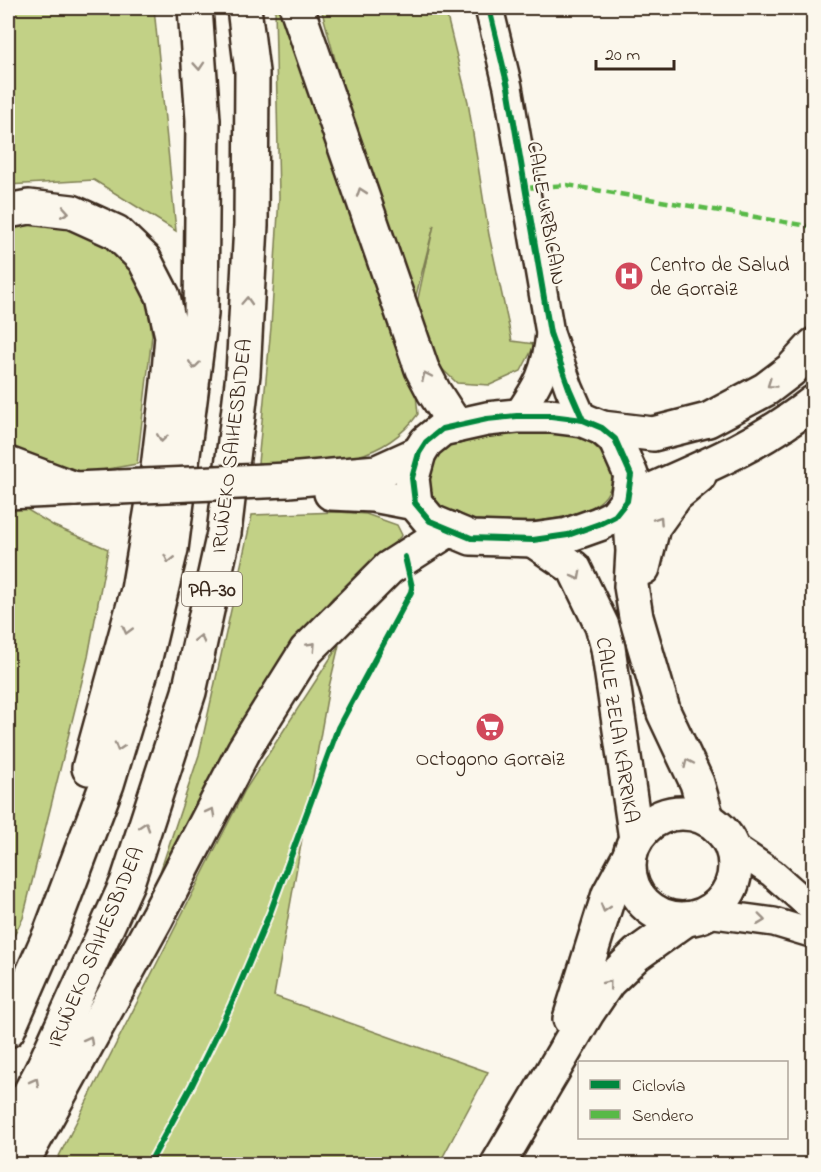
<svg xmlns="http://www.w3.org/2000/svg" width="821" height="1172" font-family="'Indie Flower',sans-serif">
  <style>
    .green { fill: #c2d186; stroke: #7e7e52; stroke-width: 1.5 }
    .lines { fill: none; stroke-linecap: round; stroke-linejoin: round }
    .minor-casing { stroke: #3b2a1e; stroke-width: 32 }
    .tertiary-casing { stroke: #3b2a1e; stroke-width: 38 }
    .motorway-casing { stroke: #3b2a1e; stroke-width: 38 }
    .minor { stroke: #fbf7ec; stroke-width: 27 }
    .tertiary { stroke: #fbf7ec; stroke-width: 33 }
    .motorway { stroke: #fbf7ec; stroke-width: 33 }
    .tertiary-bridge-casing { stroke: #3b2a1e; stroke-width: 38; stroke-linecap: butt }
    .tertiary-bridge { stroke: #fbf7ec; stroke-width: 33 }
    .quiet { stroke: #58b947; stroke-width: 4.5; stroke-dasharray: 9 4.5; stroke-linecap: butt }
    .cycleway-casing { stroke: #fbf7ec; stroke-width: 10 }
    .cycleway { stroke: #00873e; stroke-width: 6 }
    .oneway { stroke: #9b9085 }
    .labels { text-anchor: middle; stroke-width: 4.5; stroke-linejoin: round; paint-order: stroke }
    .shield { fill: #fbf7ec; stroke: #75685c; stroke-width: 1.5 }
    .shield-label { font-size: 20px; font-weight: bold; fill: #3b2a1e }
    .street-label { font-size: 21px; fill: #3b2a1e; stroke: #fbf7ec }
    .poi-label { font-size: 21px; fill: #3b2a1e; stroke: #fbf7ec; text-anchor: start }
  </style>
  <rect width="100%" height="100%" fill="#fbf7ec"/>
  <filter id="ink" filterUnits="userSpaceOnUse"><feTurbulence type="fractalNoise" baseFrequency=".0167" numOctaves="2"/><feDisplacementMap in="SourceGraphic" scale="12" xChannelSelector="R" yChannelSelector="G"/><feConvolveMatrix kernelMatrix="1 2 1 2 8 2 1 2 1" color-interpolation-filters="sRGB"/></filter>
  <g filter="url(#ink)">
    <g class="green">
      <path d="M8,8H154L176,231L94,180L8,185Z"/>
      <path d="M275,8H282L415,385L418,414C378,469 319,462 258,463L271,327L279,197Z"/>
      <path d="M321,8H445L468,102L489,235L512,341L535,344L521,371L490,385L457,383L441,368L413,321L434,225L408,327Z"/>
      <path d="M29,224L64,228L111,245L145,290L152,335L137,464L84,473L31,463L8,451V230Z"/>
      <path d="M504,434C524,434 565,431 582,438C594,443 609,458 611,471C622,531 491,524 456,517C426,510 422,469 443,450C456,439 487,437 504,434Z"/>
      <path d="M8,498L54,526L108,549L88,657L23,918L8,948Z"/>
      <path d="M339,512L366,514L397,525L402,535L370,568L333,597L275,671L155,887L199,755L252,515Z"/>
      <path d="M339,645L329,687L274,996L488,1072L439,1164H55L245,790Z"/>
    </g>
    <g class="lines">
      <g class="minor-casing">
        <g id="minor">
          <path d="M489,8L508,87L550,333L569,388L583,420"/>
          <path d="M517,416C538,385 546,372 550,334"/>
          <path d="M732,846L772,873L814,910"/>
          <path d="M707,913L774,922L814,934"/>
        </g>
      </g>
      <g class="tertiary-casing">
        <g id="tertiary">
          <path d="M517,416H551L583,420L602,428L615,439L631,475L627,501L615,516L599,524L568,535L533,540L471,538L430,521L415,503L412,478L419,453L426,442L442,429L487,419Z"/>
          <path d="M602,428L653,434L708,420L766,389L791,370L814,345"/>
          <path d="M288,480L377,472L419,453"/>
          <path d="M8,492L119,487"/>
          <path d="M331,493L373,495L415,503"/>
          <path d="M627,501L631,522L633,551L631,586L636,617L664,713L697,783L707,818"/>
          <path d="M627,501C692,472 758,447 814,402"/>
          <path d="M533,540L574,568L602,626L608,648L636,839"/>
          <path d="M643,568L653,527L676,495L699,476"/>
          <circle cx="682" cy="866" r="53"/>
          <path d="M570,1019L609,894L630,855"/>
          <path d="M498,1164L587,1013L608,982L637,954L686,919"/>
        </g>
      </g>
      <g class="motorway-casing">
        <g id="motorway">
          <path d="M297,8L422,369L434,392L456,426"/>
          <path d="M8,211L29,207L72,212L116,232L144,259L163,296L172,336L168,383L156,485L138,590L89,768"/>
          <path d="M8,464L75,489"/>
          <path d="M8,1030L50,934L107,784L144,662L171,549L201,314L203,120L195,8"/>
          <path d="M8,1134L41,1072L127,883L189,692L224,533L243,374L251,225L252,72L244,8"/>
          <path d="M21,1164L157,917L244,750L306,651L389,568L450,529"/>
        </g>
      </g>
      <use href="#minor" class="minor"/>
      <use href="#tertiary" class="tertiary"/>
      <use href="#motorway" class="motorway"/>
      <g class="tertiary-bridge-casing">
        <path id="tertiary-bridge" d="M119,487L288,480"/>
      </g>
      <use href="#tertiary-bridge" class="tertiary-bridge"/>
      <path class="quiet" d="M526,188L567,185L814,227"/>
      <g class="cycleway-casing">
        <g id="cycleway">
          <path d="M489,8L508,87L550,333L569,388L583,420"/>
          <path d="M517,416H551L583,420L602,428L615,439L631,475L627,501L615,516L599,524L568,535L533,540L471,538L430,521L415,503L412,478L419,453L426,442L442,429L487,419Z"/>
          <path d="M149,1164L191,1087L231,1005L270,913L338,728L411,592L412,587L405,557"/>
        </g>
      </g>
      <use href="#cycleway" class="cycleway"/>
    </g>
    <defs><path id="oneway-chevron" d="M-2-3.5L2.5 0L-2 3.5" fill="none" stroke-width="1.6" stroke-linecap="round" stroke-linejoin="round" transform="scale(1.5)"/></defs>
    <g class="oneway">
      <use href="#oneway-chevron" transform="translate(199 66) rotate(86)"/>
      <use href="#oneway-chevron" transform="translate(361 192) rotate(-109)"/>
      <use href="#oneway-chevron" transform="translate(65 212) rotate(10)"/>
      <use href="#oneway-chevron" transform="translate(247 301) rotate(-87)"/>
      <use href="#oneway-chevron" transform="translate(194 365) rotate(97)"/>
      <use href="#oneway-chevron" transform="translate(426 376) rotate(-115)"/>
      <use href="#oneway-chevron" transform="translate(771 384) rotate(145)"/>
      <use href="#oneway-chevron" transform="translate(162 438) rotate(97)"/>
      <use href="#oneway-chevron" transform="translate(659 520) rotate(-56)"/>
      <use href="#oneway-chevron" transform="translate(169 559) rotate(103)"/>
      <use href="#oneway-chevron" transform="translate(577 576) rotate(62)"/>
      <use href="#oneway-chevron" transform="translate(127 630) rotate(105)"/>
      <use href="#oneway-chevron" transform="translate(200 639) rotate(-77)"/>
      <use href="#oneway-chevron" transform="translate(312 646) rotate(-47)"/>
      <use href="#oneway-chevron" transform="translate(119 747) rotate(107)"/>
      <use href="#oneway-chevron" transform="translate(688 763) rotate(-115)"/>
      <use href="#oneway-chevron" transform="translate(211 812) rotate(-62)"/>
      <use href="#oneway-chevron" transform="translate(145 826) rotate(-72)"/>
      <use href="#oneway-chevron" transform="translate(605 908) rotate(107)"/>
      <use href="#oneway-chevron" transform="translate(761 920) rotate(7)"/>
      <use href="#oneway-chevron" transform="translate(608 984) rotate(-51)"/>
      <use href="#oneway-chevron" transform="translate(89 1040) rotate(-61)"/>
      <use href="#oneway-chevron" transform="translate(35 1082) rotate(-62)"/>
    </g>
  </g>
  <defs>
    <g id="hospital-disc" transform="scale(1.5)"><circle r="9.5" fill="#d1495b" stroke="#fbf7ec"/><path d="M-5-5h3v3.5h4V-5h3V5h-3V1.5h-4V5h-3Z" fill="#fff"/></g>
    <g id="supermarket-disc" transform="scale(1.5)"><circle r="9.5" fill="#d1495b" stroke="#fbf7ec"/><path d="M-6-5.5h2.5l.6 2H6L4.5 2H-2.5L-4.4-4H-6ZM-1.5 3.2a1.3 1.3 0 1 0 .1 0ZM3 3.2a1.3 1.3 0 1 0 .1 0Z" fill="#fff"/></g>
  </defs>
  <g fill-rule="evenodd">
    <use href="#hospital-disc" x="629" y="276"/>
    <use href="#supermarket-disc" x="490" y="727"/>
  </g>
  <g class="labels">
    <rect class="shield" x="182" y="572" width="60" height="34" rx="4.5"/>
    <g class="shield-label">
      <text x="212" y="596">PA-30</text>
    </g>
    <g class="street-label">
      <text transform="translate(547 213) rotate(80)" y="7">CALLE URBICAIN</text>
      <text transform="translate(231 446) rotate(-83)" y="7">IRUÑEKO SAIHESBIDEA</text>
      <text transform="translate(618 730) rotate(81)" y="7">CALLE ZELAI KARRIKA</text>
      <text transform="translate(95 947) rotate(-67)" y="7">IRUÑEKO SAIHESBIDEA</text>
    </g>
    <g class="poi-label">
      <text x="650" y="271">Centro de Salud<tspan x="650" dy="24">de Gorraiz</tspan></text>
      <text x="490" y="765" text-anchor="middle">Octogono Gorraiz</text>
    </g>
  </g>
  <rect width="821" height="1172" fill="none" stroke="#fbf7ec" stroke-width="30"/>
  <rect x="15" y="15" width="791" height="1142" fill="none" stroke="#3b2a1e" stroke-width="2" filter="url(#ink)"/>
  <rect x="578" y="1061" width="210" height="78" fill="#fbf7ec" stroke="#aea59a" stroke-width="1.5"/>
  <rect x="590" y="1080" width="30" height="9" fill="#00873e" stroke="#aea59a" stroke-width="1.5"/>
  <text x="632" y="1091" font-size="18" fill="#3b2a1e">Ciclovía</text>
  <rect x="590" y="1110" width="30" height="9" fill="#58b947" stroke="#aea59a" stroke-width="1.5"/>
  <text x="632" y="1121" font-size="18" fill="#3b2a1e">Sendero</text>
  <path d="M596 60v9h78v-9" fill="none" stroke="#3b2a1e" stroke-width="3"/>
  <text x="605" y="60" font-size="18" fill="#3b2a1e" stroke="#fbf7ec" stroke-width="4.5" paint-order="stroke">20 m</text>
</svg>
